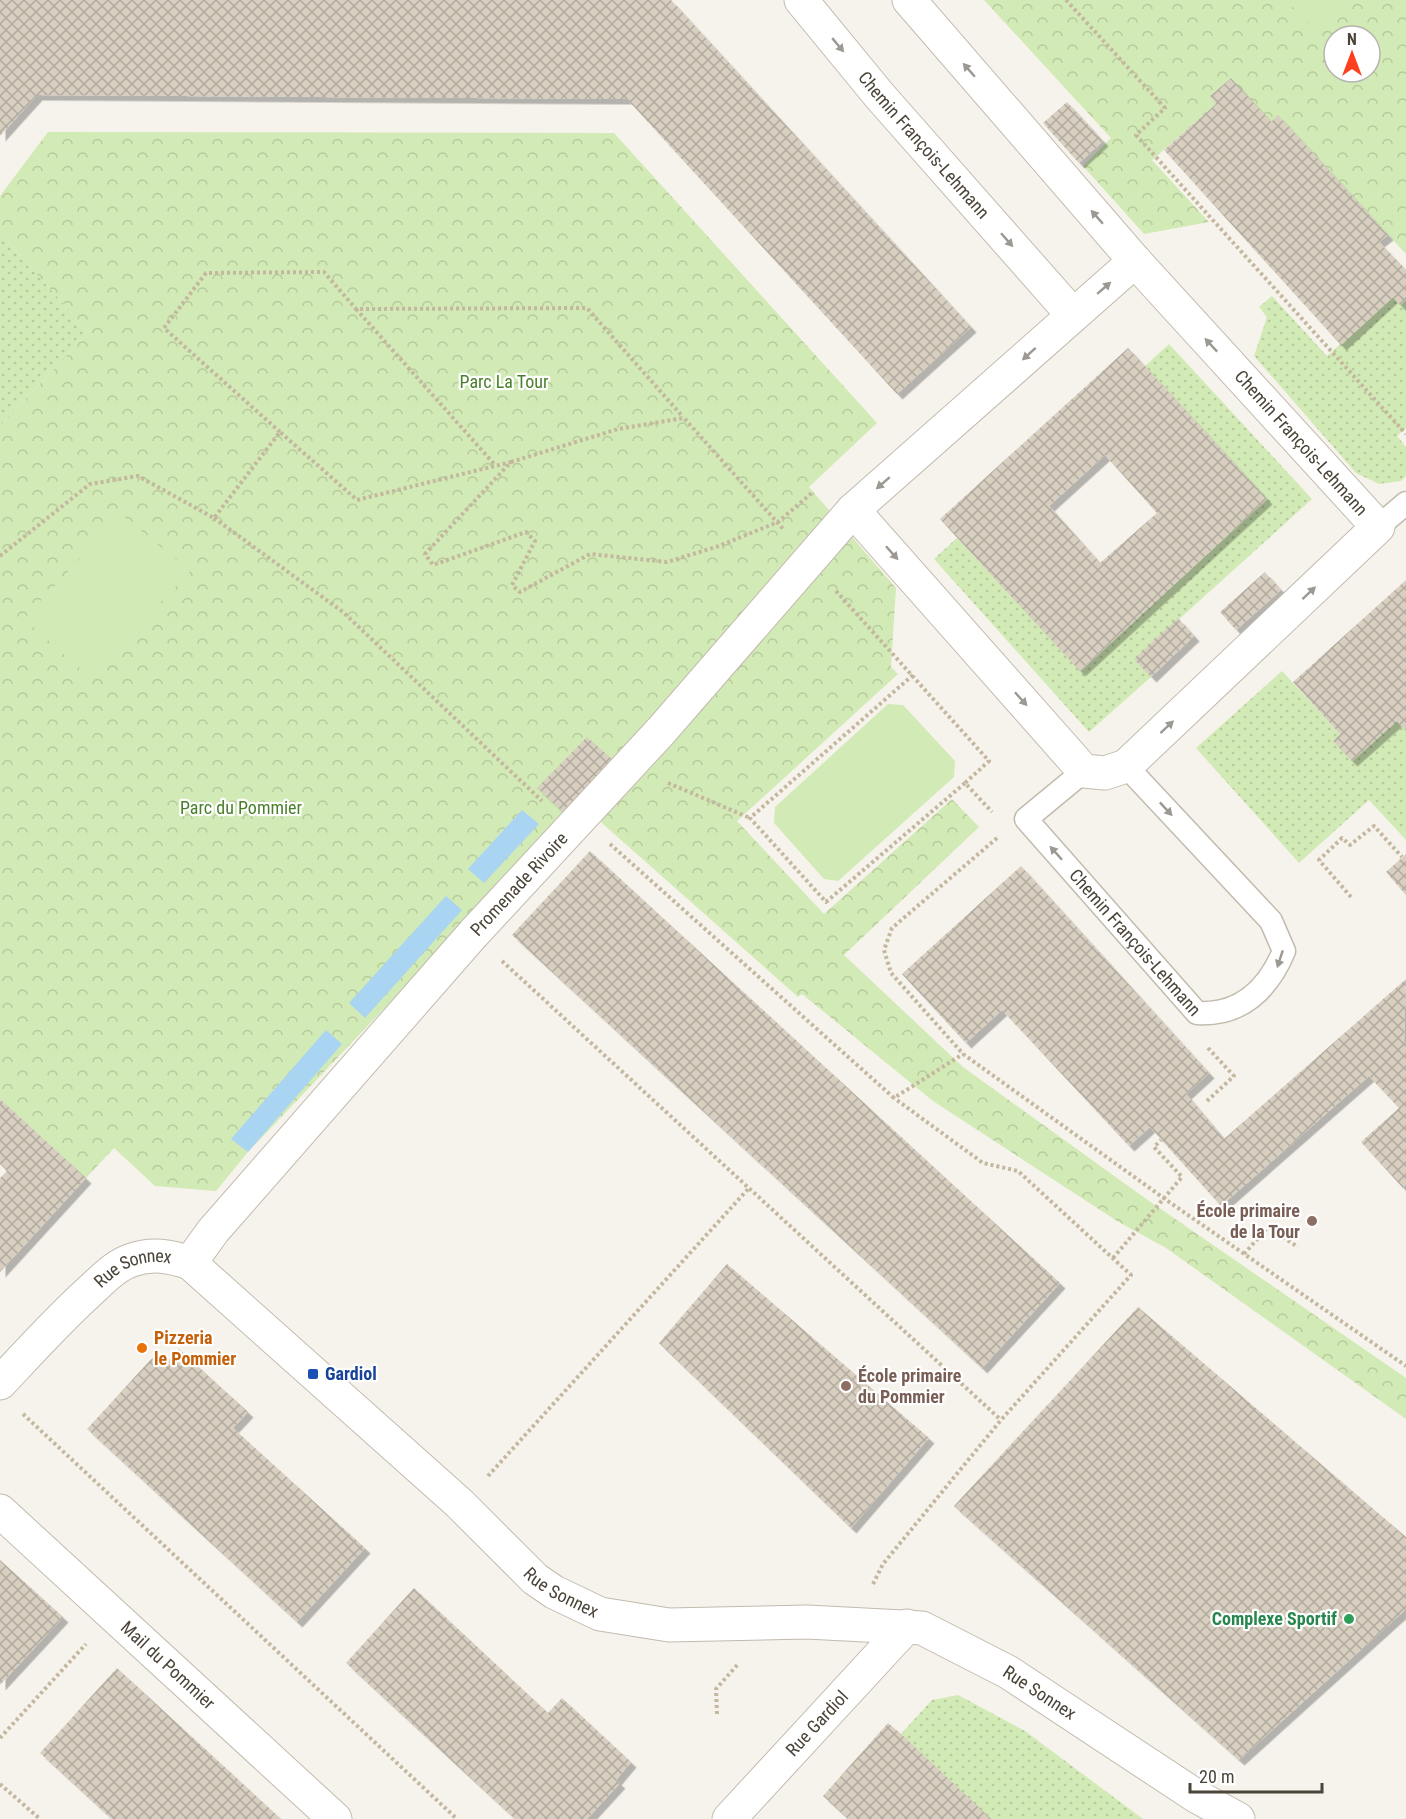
<svg xmlns="http://www.w3.org/2000/svg" width="1406" height="1819" font-family="'Roboto Condensed',sans-serif">
  <style>
    .grass { fill: url(#grass-dots) }
    .forest { fill: url(#forest-crowns); fill-rule: evenodd }
    .garden { fill: #d2eab5 }
    .water { fill: #a9d4f2 }
    .building { fill: url(#building-cross-hatch); fill-rule: evenodd; filter: url(#shadow) }
    .lines { fill: none; stroke-linecap: round; stroke-linejoin: round }
    .lane-casing { stroke: #c2bbae; stroke-width: 25 }
    .street-casing { stroke: #c2bbae; stroke-width: 35 }
    .path { stroke: #c4b79f; stroke-width: 4; stroke-dasharray: 3 3; stroke-linecap: butt }
    .lane { stroke: #fff; stroke-width: 22 }
    .street { stroke: #fff; stroke-width: 33 }
    .oneway { fill: #9c9892 }
    .education-dot { fill: #8d6e63; stroke: #fff; stroke-width: 2 }
    .food-dot { fill: #e8710a; stroke: #fff; stroke-width: 2 }
    .transit-dot { fill: #1a4fb4; stroke: #fff; stroke-width: 2 }
    .leisure-dot { fill: #2e9e5b; stroke: #fff; stroke-width: 2 }
    .labels { text-anchor: middle; stroke-width: 4.5; stroke-linejoin: round; paint-order: stroke }
    .street-label { font-size: 18px; fill: #4b4439; stroke: #fff }
    .park-label { font-size: 18px; fill: #4a7f2a; stroke: #fff }
    .education-label { font-size: 18px; font-weight: bold; fill: #785e54; stroke: #fff; text-anchor: end }
    .food-label { font-size: 18px; font-weight: bold; fill: #c56008; stroke: #fff; text-anchor: start }
    .transit-label { font-size: 18px; font-weight: bold; fill: #164399; stroke: #fff; text-anchor: start }
    .leisure-label { font-size: 18px; font-weight: bold; fill: #27864d; stroke: #fff; text-anchor: end }
  </style>
  <defs>
    <pattern id="grass-dots" width="8" height="8" patternUnits="userSpaceOnUse" patternTransform="scale(1.5)"><rect width="8" height="8" fill="#d2eab5"/><path d="M2 2h.1M6 6h.1" fill="none" stroke="#b6ca9c" stroke-width="1.8" stroke-linecap="round"/></pattern>
    <pattern id="forest-crowns" width="20" height="18" patternUnits="userSpaceOnUse" patternTransform="scale(1.5)"><rect width="20" height="18" fill="#d2eab5"/><path d="M2 6a3 3 0 1 1 6 0M12 15a3 3 0 1 1 6 0" fill="none" stroke="#b6ca9c"/></pattern>
    <pattern id="building-cross-hatch" width="8" height="8" patternUnits="userSpaceOnUse" patternTransform="scale(1.5)"><rect width="8" height="8" fill="#d8cfc1"/><path d="M0 0l8 8M0 8l8-8" fill="none" stroke="#b1aa9e"/></pattern>
    <filter id="shadow"><feDropShadow dx="5.5" dy="5.5" stdDeviation="0" flood-color="#0004"/></filter>
  </defs>
  <rect width="100%" height="100%" fill="#f6f3ec"/>
  <g class="grass">
    <path d="M0,233L89,332L0,426Z"/>
    <path d="M1272,296L1327,356L1393,297L1400,305L1406,300V428L1397,436L1406,447V476L1401,481L1379,484L1356,473L1254,356L1267,317L1259,307Z"/>
    <path d="M1169,344L1312,499L1135,659L1151,677L1089,732L934,559L957,538L1081,671L1267,499L1145,366Z"/>
    <path d="M1282,671L1340,734L1334,741L1351,760L1397,721L1404,729L1406,728V840L1369,800L1299,863L1196,748Z"/>
    <path d="M958,1695L1025,1731L1143,1819H991L901,1734L932,1700Z"/>
  </g>
  <g class="forest">
    <path d="M984,0H1406V254L1278,115L1271,122L1231,78L1210,96L1216,104L1152,160L1209,222L1144,234L1083,166L1111,138ZM1334,36H1370V72H1334Z"/>
    <path d="M48,132L614,133L877,423L809,487L896,588L891,667L898,674L737,821L824,914L952,799L979,827L844,955L963,1067L1142,1196L1406,1378V1419L1166,1248L1117,1221L933,1101L802,994L798,997L603,824L582,800L248,1152L216,1191L155,1186L114,1148L86,1178L0,1099V426L89,332L0,233V196Z"/>
  </g>
  <g class="garden">
    <path d="M1286,0H1353L1319,33Z"/>
    <path d="M121,514L190,571L90,677L24,619Z"/>
    <path d="M888,704L903,705L955,761L954,777L838,881L824,879L774,823L775,807Z"/>
  </g>
  <g class="water">
    <path d="M522,810L539,824L484,883L468,869Z"/>
    <path d="M446,896L462,910L365,1018L349,1003Z"/>
    <path d="M326,1030L342,1044L248,1152L231,1139Z"/>
  </g>
  <g class="building">
    <path d="M0,0H671L971,327L897,394L627,99L37,95L0,136Z"/>
    <path d="M1231,78L1271,122L1278,115L1388,235L1379,242L1406,270V300L1400,305L1393,297L1341,345L1164,150L1216,104L1210,96Z"/>
    <path d="M1067,102L1103,141L1079,163L1043,123Z"/>
    <path d="M1128,348L1267,499L1080,671L940,519ZM1105,455L1157,513L1100,563L1049,506Z"/>
    <path d="M1265,572L1281,590L1236,630L1220,612Z"/>
    <path d="M1406,580V728L1404,729L1397,721L1352,761L1333,741L1340,734L1293,682Z"/>
    <path d="M1178,618L1194,636L1151,677L1134,659Z"/>
    <path d="M587,737L614,761L564,813L537,788Z"/>
    <path d="M590,851L1060,1283L982,1368L512,935Z"/>
    <path d="M1406,854V895L1386,872Z"/>
    <path d="M1021,866L1209,1073L1186,1094L1224,1139L1406,979L1404,1041L1406,1044V1185L1403,1188L1361,1142L1399,1108L1369,1076L1221,1206L1150,1127L1129,1146L1002,1010L966,1043L902,974Z"/>
    <path d="M0,1099L86,1178L0,1272V1178L7,1171L0,1164Z"/>
    <path d="M727,1264L929,1438L851,1528L659,1343Z"/>
    <path d="M1138,1307L1406,1537V1609L1239,1760L954,1506Z"/>
    <path d="M179,1349L248,1412L233,1428L365,1548L297,1622L87,1429L154,1356L164,1365Z"/>
    <path d="M0,1560L63,1617L0,1685Z"/>
    <path d="M414,1588L548,1713L562,1698L631,1762L616,1780L620,1783L587,1819H515L346,1663Z"/>
    <path d="M117,1668L281,1819H112L40,1753Z"/>
    <path d="M888,1723L901,1734L991,1819H848L832,1804L823,1796Z"/>
  </g>
  <g class="lines">
    <g class="lane-casing">
      <g id="lane">
        <path d="M1378,527L1406,503"/>
        <path id="s1" d="M1084,771L1026,819L1197,1013C1241,1016 1268,989 1284,951L1271,921L1126,766"/>
      </g>
    </g>
    <g class="street-casing">
      <g id="street">
        <path id="s2" d="M801,0L879,95L1073,315"/>
        <path d="M853,510L1084,771L1105,773L1126,766L1378,527L1135,261L909,0"/>
        <path id="s3" d="M190,1263L213,1231L473,934L661,731L853,510L1135,261"/>
        <path id="s4" d="M0,1383C30,1351 59,1319 91,1290C103,1279 116,1265 132,1260C152,1253 170,1256 190,1263L459,1503L535,1579L554,1592L600,1614L669,1625L807,1622L922,1628L1008,1672L1196,1796L1238,1819"/>
        <path id="s5" d="M0,1511L335,1819"/>
        <path id="s6" d="M729,1819L907,1626"/>
      </g>
    </g>
    <g class="path">
      <path d="M1066,0L1165,108L1136,135L1406,434"/>
      <path d="M356,309L495,465"/>
      <path d="M280,432L164,328L206,273L324,272L356,309L587,308L683,417"/>
      <path d="M511,462L618,429L684,418L784,530"/>
      <path d="M214,518L343,612L542,801"/>
      <path d="M0,556L90,484L138,476L214,518L280,432L357,500L511,462L425,554L433,565L526,532L535,541L512,585L520,592L590,554L667,562L719,546L778,522L813,492"/>
      <path d="M836,591L989,761L965,783L992,812"/>
      <path d="M913,675L750,818L826,902L965,783"/>
      <path d="M668,783L750,818"/>
      <path d="M997,838L892,928L884,950L891,973L963,1054L1162,1197L1406,1366"/>
      <path d="M610,844L894,1098L963,1054"/>
      <path d="M1351,897L1319,860L1342,838L1350,845L1374,826L1402,857"/>
      <path d="M502,961L1001,1420"/>
      <path d="M1207,1101L1234,1076L1208,1048"/>
      <path d="M1244,1254L1268,1227L1298,1247"/>
      <path d="M1113,1258L1182,1177L1154,1147L1161,1140"/>
      <path d="M23,1414L457,1819"/>
      <path d="M488,1476L749,1188"/>
      <path d="M873,1584L883,1564L1001,1420L1131,1275L1018,1171L983,1163L894,1098"/>
      <path d="M717,1714L716,1689L739,1663"/>
      <path d="M0,1738L86,1644"/>
      <path d="M0,1784L40,1819"/>
    </g>
    <use href="#lane" class="lane"/>
    <use href="#street" class="street"/>
  </g>
  <defs><path id="oneway-solid" d="M-6-.8H1V-3.2L6.5 0L1 3.2V.8H-6Z" transform="scale(1.5)"/></defs>
  <g class="oneway">
    <use href="#oneway-solid" transform="translate(838 45) rotate(50)"/>
    <use href="#oneway-solid" transform="translate(969 70) rotate(-131)"/>
    <use href="#oneway-solid" transform="translate(1097 217) rotate(-131)"/>
    <use href="#oneway-solid" transform="translate(1007 240) rotate(49)"/>
    <use href="#oneway-solid" transform="translate(1104 288) rotate(-41)"/>
    <use href="#oneway-solid" transform="translate(1211 345) rotate(-133)"/>
    <use href="#oneway-solid" transform="translate(1029 354) rotate(138)"/>
    <use href="#oneway-solid" transform="translate(883 483) rotate(139)"/>
    <use href="#oneway-solid" transform="translate(892 553) rotate(48)"/>
    <use href="#oneway-solid" transform="translate(1309 593) rotate(-43)"/>
    <use href="#oneway-solid" transform="translate(1021 699) rotate(48)"/>
    <use href="#oneway-solid" transform="translate(1167 727) rotate(-43)"/>
    <use href="#oneway-solid" transform="translate(1166 809) rotate(47)"/>
    <use href="#oneway-solid" transform="translate(1056 853) rotate(-132)"/>
    <use href="#oneway-solid" transform="translate(1280 959) rotate(108)"/>
  </g>
  <g class="education-dot">
    <circle cx="1312" cy="1221" r="6"/>
    <circle cx="846" cy="1386" r="6"/>
  </g>
  <circle class="food-dot" cx="142" cy="1348" r="6"/>
  <rect class="transit-dot" x="307" y="1368" width="12" height="12" rx="3"/>
  <circle class="leisure-dot" cx="1349" cy="1619" r="6"/>
  <g class="labels">
    <g class="street-label">
      <text dy="6" stroke="none"><textPath href="#s2" startOffset="190">Chemin François-Lehmann</textPath></text>
      <text transform="translate(1301 443) rotate(48)" y="6">Chemin François-Lehmann</text>
      <text dy="6" stroke="none"><textPath href="#s3" startOffset="502">Promenade Rivoire</textPath></text>
      <text dy="6" stroke="none"><textPath href="#s1" startOffset="240">Chemin François-Lehmann</textPath></text>
      <text dy="6" stroke="none"><textPath href="#s4" startOffset="180">Rue Sonnex</textPath></text>
      <text dy="6" stroke="none"><textPath href="#s4" startOffset="738">Rue Sonnex</textPath></text>
      <text dy="6" stroke="none"><textPath href="#s5" startOffset="228">Mail du Pommier</textPath></text>
      <text dy="6" stroke="none"><textPath href="#s4" startOffset="1240">Rue Sonnex</textPath></text>
      <text dy="6" stroke="none"><textPath href="#s6" startOffset="130">Rue Gardiol</textPath></text>
    </g>
    <g class="park-label">
      <text x="504" y="388">Parc La Tour</text>
      <text x="241" y="814">Parc du Pommier</text>
    </g>
    <g class="education-label">
      <text x="1300" y="1217">École primaire<tspan x="1300" dy="21">de la Tour</tspan></text>
      <text x="858" y="1382" text-anchor="start">École primaire<tspan x="858" dy="21">du Pommier</tspan></text>
    </g>
    <g class="food-label">
      <text x="154" y="1344">Pizzeria<tspan x="154" dy="21">le Pommier</tspan></text>
    </g>
    <g class="transit-label">
      <text x="325" y="1380">Gardiol</text>
    </g>
    <g class="leisure-label">
      <text x="1337" y="1625">Complexe Sportif</text>
    </g>
  </g>
  <g transform="translate(1352 54)"><circle r="28" fill="#ffffff" stroke="#b7b4b0" stroke-width="1.5"/>
  <path d="M0-4.5L10 22L0 15L-10 22Z" fill="#fc3f1d"/>
  <text y="-9" font-size="16" font-weight="bold" text-anchor="middle" fill="#4b4439">N</text>
  </g>
  <path d="M1190 1783v9h132v-9" fill="none" stroke="#4b4439" stroke-width="3"/>
  <text x="1199" y="1783" font-size="18" fill="#4b4439" stroke="#ffffff" stroke-width="4.5" paint-order="stroke">20 m</text>
</svg>
